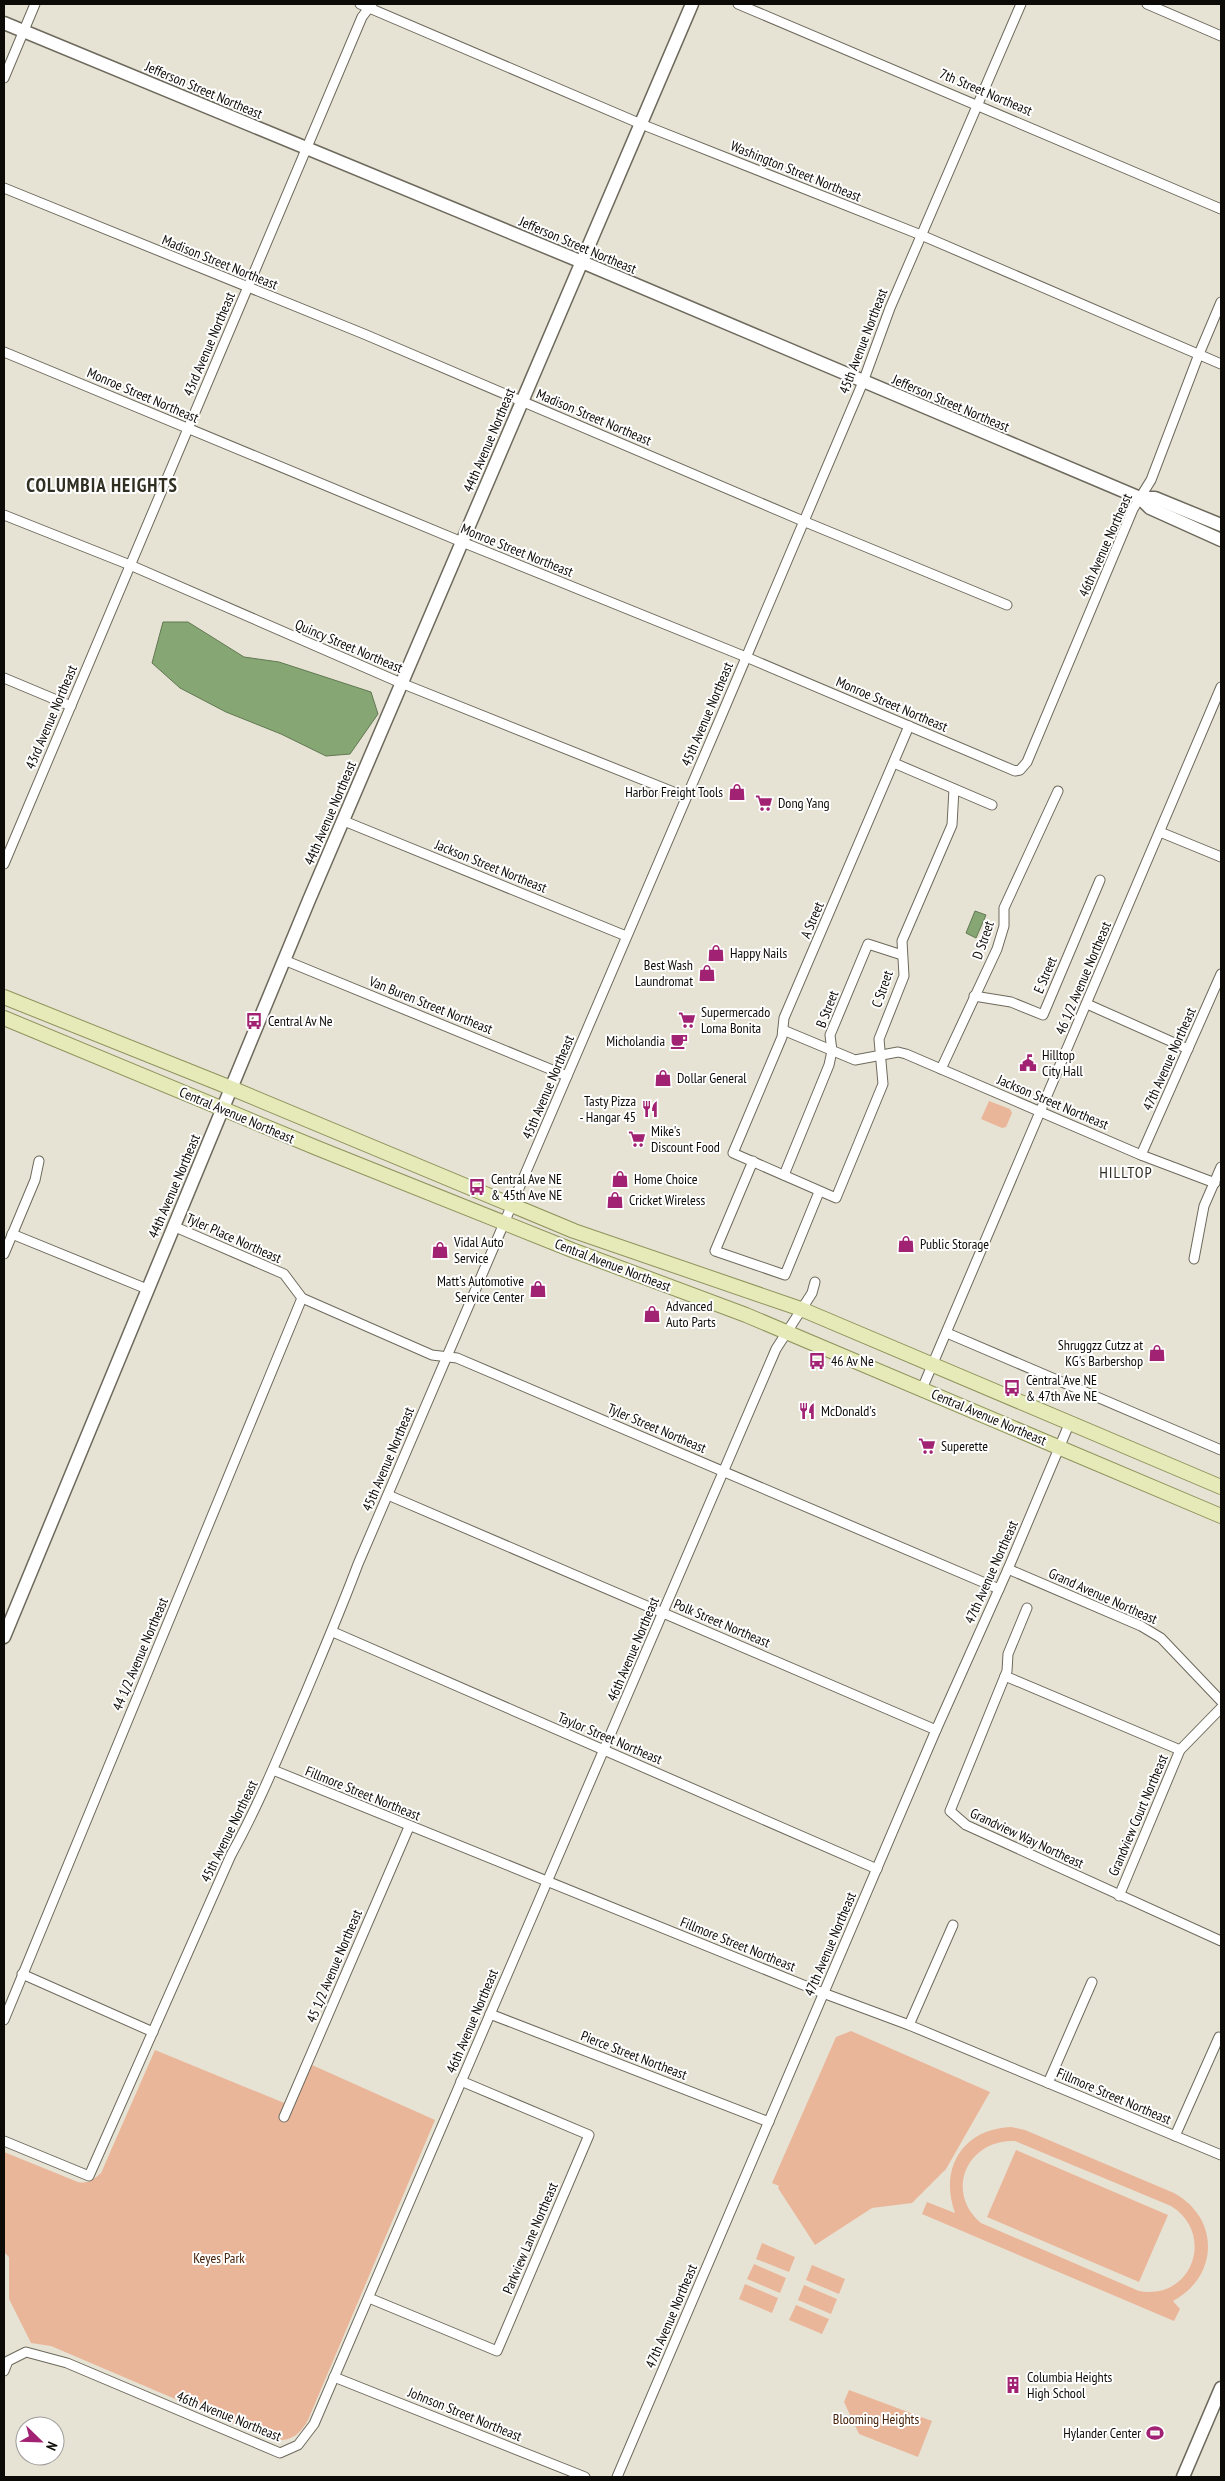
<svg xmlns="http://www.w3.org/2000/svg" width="1225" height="2481" font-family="'PT Sans Narrow',sans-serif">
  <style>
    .green { fill: #eab69a; fill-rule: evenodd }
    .water { fill: #86a774; stroke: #627853 }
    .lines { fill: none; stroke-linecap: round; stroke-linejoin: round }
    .street-casing { stroke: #6d695c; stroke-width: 11 }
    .secondary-casing { stroke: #6d695c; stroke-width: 15 }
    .primary-casing { stroke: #8e935c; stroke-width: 16 }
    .street { stroke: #fff; stroke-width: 9 }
    .secondary { stroke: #fff; stroke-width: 12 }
    .primary { stroke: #e5eab8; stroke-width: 14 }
    .labels { text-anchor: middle; stroke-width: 4; stroke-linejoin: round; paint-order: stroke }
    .street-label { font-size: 14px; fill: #0d0b07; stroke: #fff }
    .poi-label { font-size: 14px; fill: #0d0b07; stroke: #fff; text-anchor: start }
    .park-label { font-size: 14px; fill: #462108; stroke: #fff }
    .quarter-label { font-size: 16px; letter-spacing: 1px; fill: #312e22; stroke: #fff }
    .district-label { font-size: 19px; font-weight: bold; letter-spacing: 1px; fill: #312e22; stroke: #fff }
  </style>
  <rect width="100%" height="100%" fill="#e7e3d4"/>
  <g class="green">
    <path d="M989,1101L1010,1109L1012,1113L1006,1127L1002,1128L981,1119Z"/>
    <path d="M851,2031L990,2092L946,2169L912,2203L872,2208L815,2245L778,2188L779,2186L772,2183L836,2037Z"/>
    <path d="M155,2050L294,2107L312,2065L435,2120L308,2420C299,2436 290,2442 271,2440L51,2346L31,2343L9,2299V2257L4,2252V2152L78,2182C88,2184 93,2180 101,2173Z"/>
    <path d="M1011,2127L1025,2130L1174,2193C1221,2219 1218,2277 1173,2301L1180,2309L1174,2321L922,2214L927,2202L955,2213C939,2169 962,2129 1011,2127ZM1015,2141L1171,2206C1216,2234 1192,2301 1139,2291L981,2223C944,2192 967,2139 1015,2141Z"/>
    <path d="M1016,2150L1168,2215L1139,2282L987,2217Z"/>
    <path d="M762,2243L795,2257L789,2272L756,2259Z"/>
    <path d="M754,2264L786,2278L780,2293L747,2279Z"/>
    <path d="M812,2265L845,2279L839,2294L806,2280Z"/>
    <path d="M745,2284L778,2298L772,2313L739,2299Z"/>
    <path d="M804,2285L837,2299L831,2314L798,2300Z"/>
    <path d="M796,2305L829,2319L822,2334L789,2320Z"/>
    <path d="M849,2390L932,2421L918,2457L859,2434L844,2402Z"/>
  </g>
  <g class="water">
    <path d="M163,622H188L244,657L279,662L371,692L378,714L350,754L326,756L281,734L226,712L180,688L152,663Z"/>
    <path d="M975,911L986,915L976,938L966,933Z"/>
  </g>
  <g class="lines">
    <g class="street-casing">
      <g id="street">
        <path d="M360,4L641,124L921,235L1221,364"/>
        <path d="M738,4L1221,209"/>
        <path d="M1147,4L1221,36"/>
        <path d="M4,78L35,4"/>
        <path d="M4,188L364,334L803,521L1007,605"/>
        <path d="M4,352L462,542L746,657L1015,771L1020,770L1027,762L1133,509L1151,480L1199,354L1221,302"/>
        <path d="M4,515L130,565L401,683L686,797"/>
        <path d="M4,678L71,706"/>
        <path d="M909,726L784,1018L782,1037L733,1153L836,1198L883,1084L879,1039L904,976L902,941L952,825L954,789"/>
        <path d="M894,763L992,805"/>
        <path d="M344,821L626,936"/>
        <path d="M1160,832L1221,857"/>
        <path d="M4,864L362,17L372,4"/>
        <path d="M284,960L567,1076"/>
        <path d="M974,996L1011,1002L1043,1015L1100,880"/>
        <path d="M1087,1004L1188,1049"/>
        <path d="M783,1030L855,1060L898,1052L906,1054L1141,1155L1215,1183"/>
        <path d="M941,1069L997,949L1004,926V908L1058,791"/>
        <path d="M1141,1155L1221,974"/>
        <path d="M753,1161L715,1251L785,1275L819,1192"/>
        <path d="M784,1175L829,1065L832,1051L830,1035L868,944L902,955"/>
        <path d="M173,1226L284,1274L302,1298L432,1355L457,1358L999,1589"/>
        <path d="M12,1234L147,1289"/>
        <path d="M4,1254L35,1180L39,1161"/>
        <path d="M1194,1259L1204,1206L1221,1167"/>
        <path d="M947,1333L1221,1450"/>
        <path d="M922,1389L1221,687"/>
        <path d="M388,1495L936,1730"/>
        <path d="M1008,1569L1141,1626L1161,1638L1221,1701"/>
        <path d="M1027,1608L1008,1654L1007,1671L950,1811L966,1825L1221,1941"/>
        <path d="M333,1632L877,1869"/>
        <path d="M1005,1676L1180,1750"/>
        <path d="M273,1770L823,1993L909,2025L1221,2155"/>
        <path d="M1119,1896L1180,1750L1221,1708"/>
        <path d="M22,1974L153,2032"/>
        <path d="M490,2014L769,2122"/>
        <path d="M4,2020L302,1298"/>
        <path d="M909,2025L953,1925"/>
        <path d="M1048,2083L1092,1982"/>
        <path d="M284,2117L409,1827"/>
        <path d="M1175,2136L1219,2037"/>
        <path d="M4,2141L89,2176L231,1855C260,1803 282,1747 306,1692C324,1649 342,1607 358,1564L720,719L863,382L890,308L1021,4"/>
        <path d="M369,2298L497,2351L589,2135L461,2081"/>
        <path d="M4,2371L8,2361L26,2352L67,2363L280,2453L298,2445L314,2424L776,1349L812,1293L815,1282"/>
        <path d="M334,2377L585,2477"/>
        <path d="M617,2477L936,1730L1008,1569L1070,1422"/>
      </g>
    </g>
    <g class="secondary-casing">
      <g id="secondary">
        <path d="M4,23L582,262L1140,498L1150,508L1221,540"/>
        <path d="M1140,498H1155L1221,525"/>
        <path d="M4,1637L309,900L692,4"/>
        <path d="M1183,2477L1221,2388"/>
      </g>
    </g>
    <g class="primary-casing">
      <g id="primary">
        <path d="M4,997L231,1088L574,1231L801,1309L1221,1487"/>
        <path d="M4,1018L317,1148L572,1250L746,1315L1221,1516"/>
      </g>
    </g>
    <use href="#street" class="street"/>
    <use href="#secondary" class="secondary"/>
    <use href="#primary" class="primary"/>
  </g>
  <defs>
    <g id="shop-bare" transform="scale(1.35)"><path d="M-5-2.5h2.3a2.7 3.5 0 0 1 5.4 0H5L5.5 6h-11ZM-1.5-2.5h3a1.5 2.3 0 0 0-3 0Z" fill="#a12172" stroke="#fff" stroke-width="2.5" paint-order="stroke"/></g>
    <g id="supermarket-bare" transform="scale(1.35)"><path d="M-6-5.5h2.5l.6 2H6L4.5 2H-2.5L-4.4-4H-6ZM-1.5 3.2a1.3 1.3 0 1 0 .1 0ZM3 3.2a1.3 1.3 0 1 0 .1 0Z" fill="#a12172" stroke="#fff" stroke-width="2.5" paint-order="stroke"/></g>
    <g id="bus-bare" transform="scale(1.35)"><path d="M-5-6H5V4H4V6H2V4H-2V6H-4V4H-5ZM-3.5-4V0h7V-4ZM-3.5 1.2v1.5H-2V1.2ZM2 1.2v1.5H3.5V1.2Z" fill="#a12172" stroke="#fff" stroke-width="2.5" paint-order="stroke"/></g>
    <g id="cafe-bare" transform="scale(1.35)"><path d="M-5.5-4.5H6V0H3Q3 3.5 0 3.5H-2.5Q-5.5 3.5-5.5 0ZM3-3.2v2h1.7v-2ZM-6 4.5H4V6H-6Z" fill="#a12172" stroke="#fff" stroke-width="2.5" paint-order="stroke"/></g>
    <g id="civic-bare" transform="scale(1.35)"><path d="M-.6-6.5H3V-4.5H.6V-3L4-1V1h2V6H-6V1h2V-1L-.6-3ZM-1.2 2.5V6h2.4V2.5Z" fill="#a12172" stroke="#fff" stroke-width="2.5" paint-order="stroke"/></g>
    <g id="restaurant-bare" transform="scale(1.35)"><path d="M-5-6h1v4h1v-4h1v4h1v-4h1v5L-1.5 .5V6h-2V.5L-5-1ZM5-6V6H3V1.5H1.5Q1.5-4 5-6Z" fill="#a12172" stroke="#fff" stroke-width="2.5" paint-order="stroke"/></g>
    <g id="building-bare" transform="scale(1.35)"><path d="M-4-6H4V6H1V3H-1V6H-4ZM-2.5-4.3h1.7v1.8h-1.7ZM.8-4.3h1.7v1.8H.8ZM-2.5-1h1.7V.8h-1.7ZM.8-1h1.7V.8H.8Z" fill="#a12172" stroke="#fff" stroke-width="2.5" paint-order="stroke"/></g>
    <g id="stadium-bare" transform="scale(1.35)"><path d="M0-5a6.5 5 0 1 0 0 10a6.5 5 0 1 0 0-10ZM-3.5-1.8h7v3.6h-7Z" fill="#a12172" stroke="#fff" stroke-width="2.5" paint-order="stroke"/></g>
  </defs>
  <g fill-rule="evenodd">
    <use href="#shop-bare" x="737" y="792"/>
    <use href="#supermarket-bare" x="764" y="803"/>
    <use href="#shop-bare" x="716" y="953"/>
    <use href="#shop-bare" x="707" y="973"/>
    <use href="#supermarket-bare" x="687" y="1020"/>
    <use href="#bus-bare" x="254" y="1021"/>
    <use href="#cafe-bare" x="679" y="1041"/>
    <use href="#civic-bare" x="1028" y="1063"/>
    <use href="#shop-bare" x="663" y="1078"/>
    <use href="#restaurant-bare" x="650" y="1109"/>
    <use href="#supermarket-bare" x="637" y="1139"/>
    <use href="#shop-bare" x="620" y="1179"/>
    <use href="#bus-bare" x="477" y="1187"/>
    <use href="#shop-bare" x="615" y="1200"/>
    <use href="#shop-bare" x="906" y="1244"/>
    <use href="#shop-bare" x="440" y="1250"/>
    <use href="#shop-bare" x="538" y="1289"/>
    <use href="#shop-bare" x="652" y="1314"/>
    <use href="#shop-bare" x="1157" y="1353"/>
    <use href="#bus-bare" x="817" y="1361"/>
    <use href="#bus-bare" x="1012" y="1388"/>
    <use href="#restaurant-bare" x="807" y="1411"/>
    <use href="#supermarket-bare" x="927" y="1446"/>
    <use href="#building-bare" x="1013" y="2385"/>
    <use href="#stadium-bare" x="1155" y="2433"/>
  </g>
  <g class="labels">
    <g class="street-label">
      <text transform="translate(204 90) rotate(23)" y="5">Jefferson Street Northeast</text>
      <text transform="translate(986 92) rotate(23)" y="5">7th Street Northeast</text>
      <text transform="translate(796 171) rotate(22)" y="5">Washington Street Northeast</text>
      <text transform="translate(578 245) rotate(23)" y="5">Jefferson Street Northeast</text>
      <text transform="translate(220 262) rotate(22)" y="5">Madison Street Northeast</text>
      <text transform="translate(863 341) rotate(-69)" y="5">45th Avenue Northeast</text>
      <text transform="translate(209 344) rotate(-67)" y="5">43rd Avenue Northeast</text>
      <text transform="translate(143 395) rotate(23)" y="5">Monroe Street Northeast</text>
      <text transform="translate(951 403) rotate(23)" y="5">Jefferson Street Northeast</text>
      <text transform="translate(594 417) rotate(23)" y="5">Madison Street Northeast</text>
      <text transform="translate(489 440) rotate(-67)" y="5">44th Avenue Northeast</text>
      <text transform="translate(1105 545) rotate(-66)" y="5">46th Avenue Northeast</text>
      <text transform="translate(517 550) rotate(22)" y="5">Monroe Street Northeast</text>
      <text transform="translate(349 646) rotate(23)" y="5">Quincy Street Northeast</text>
      <text transform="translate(892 704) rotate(23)" y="5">Monroe Street Northeast</text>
      <text transform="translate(707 714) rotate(-67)" y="5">45th Avenue Northeast</text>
      <text transform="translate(51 717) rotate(-67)" y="5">43rd Avenue Northeast</text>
      <text transform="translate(330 813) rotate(-67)" y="5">44th Avenue Northeast</text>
      <text transform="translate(491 866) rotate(22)" y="5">Jackson Street Northeast</text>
      <text transform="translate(812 920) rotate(-67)" y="5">A Street</text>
      <text transform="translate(983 940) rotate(-71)" y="5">D Street</text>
      <text transform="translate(1045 975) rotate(-67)" y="5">E Street</text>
      <text transform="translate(1083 978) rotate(-67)" y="5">46 1/2 Avenue Northeast</text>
      <text transform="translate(882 989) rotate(-71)" y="5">C Street</text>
      <text transform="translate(431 1005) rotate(22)" y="5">Van Buren Street Northeast</text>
      <text transform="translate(827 1009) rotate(-69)" y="5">B Street</text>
      <text transform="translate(1169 1059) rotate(-66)" y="5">47th Avenue Northeast</text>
      <text transform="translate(548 1087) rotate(-67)" y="5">45th Avenue Northeast</text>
      <text transform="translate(1053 1102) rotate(23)" y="5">Jackson Street Northeast</text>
      <text transform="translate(237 1115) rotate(23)" y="5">Central Avenue Northeast</text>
      <text transform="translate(174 1186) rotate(-67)" y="5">44th Avenue Northeast</text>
      <text transform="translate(234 1238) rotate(24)" y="5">Tyler Place Northeast</text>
      <text transform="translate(613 1265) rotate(21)" y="5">Central Avenue Northeast</text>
      <text transform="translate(989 1417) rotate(23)" y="5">Central Avenue Northeast</text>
      <text transform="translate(657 1428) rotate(23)" y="5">Tyler Street Northeast</text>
      <text transform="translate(388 1459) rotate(-67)" y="5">45th Avenue Northeast</text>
      <text transform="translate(991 1572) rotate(-66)" y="5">47th Avenue Northeast</text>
      <text transform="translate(1103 1596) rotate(24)" y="5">Grand Avenue Northeast</text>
      <text transform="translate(722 1623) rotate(23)" y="5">Polk Street Northeast</text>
      <text transform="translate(633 1649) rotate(-67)" y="5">46th Avenue Northeast</text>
      <text transform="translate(140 1654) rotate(-67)" y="5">44 1/2 Avenue Northeast</text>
      <text transform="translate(610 1738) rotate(23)" y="5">Taylor Street Northeast</text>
      <text transform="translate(363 1793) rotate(22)" y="5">Fillmore Street Northeast</text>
      <text transform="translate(1138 1815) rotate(-67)" y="5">Grandview Court Northeast</text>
      <text transform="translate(229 1831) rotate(-64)" y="5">45th Avenue Northeast</text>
      <text transform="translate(1027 1838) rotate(25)" y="5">Grandview Way Northeast</text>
      <text transform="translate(738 1944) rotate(22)" y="5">Fillmore Street Northeast</text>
      <text transform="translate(830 1944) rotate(-67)" y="5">47th Avenue Northeast</text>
      <text transform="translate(334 1966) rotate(-67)" y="5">45 1/2 Avenue Northeast</text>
      <text transform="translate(472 2021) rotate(-67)" y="5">46th Avenue Northeast</text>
      <text transform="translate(634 2055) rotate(21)" y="5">Pierce Street Northeast</text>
      <text transform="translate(1114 2096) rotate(23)" y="5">Fillmore Street Northeast</text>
      <text transform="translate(530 2238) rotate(-67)" y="5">Parkview Lane Northeast</text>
      <text transform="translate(671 2316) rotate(-67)" y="5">47th Avenue Northeast</text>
      <text transform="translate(465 2414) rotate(22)" y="5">Johnson Street Northeast</text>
      <text transform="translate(229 2416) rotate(22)" y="5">46th Avenue Northeast</text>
    </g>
    <g class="poi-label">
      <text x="723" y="797" text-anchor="end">Harbor Freight Tools</text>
      <text x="778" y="808">Dong Yang</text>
      <text x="730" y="958">Happy Nails</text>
      <text x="693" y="970" text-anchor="end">Best Wash<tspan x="693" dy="16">Laundromat</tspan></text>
      <text x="701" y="1017">Supermercado<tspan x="701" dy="16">Loma Bonita</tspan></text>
      <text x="268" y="1026">Central Av Ne</text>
      <text x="665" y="1046" text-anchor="end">Micholandia</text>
      <text x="1042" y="1060">Hilltop<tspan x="1042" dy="16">City Hall</tspan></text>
      <text x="677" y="1083">Dollar General</text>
      <text x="636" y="1106" text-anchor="end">Tasty Pizza<tspan x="636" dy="16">- Hangar 45</tspan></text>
      <text x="651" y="1136">Mike's<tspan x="651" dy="16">Discount Food</tspan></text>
      <text x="491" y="1184">Central Ave NE<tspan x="491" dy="16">&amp; 45th Ave NE</tspan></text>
      <text x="634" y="1184">Home Choice</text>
      <text x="629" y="1205">Cricket Wireless</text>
      <text x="454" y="1247">Vidal Auto<tspan x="454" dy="16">Service</tspan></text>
      <text x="920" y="1249">Public Storage</text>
      <text x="524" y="1286" text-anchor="end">Matt's Automotive<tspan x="524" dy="16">Service Center</tspan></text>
      <text x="666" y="1311">Advanced<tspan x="666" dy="16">Auto Parts</tspan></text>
      <text x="1143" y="1350" text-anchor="end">Shruggzz Cutzz at<tspan x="1143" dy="16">KG's Barbershop</tspan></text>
      <text x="831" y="1366">46 Av Ne</text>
      <text x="1026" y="1385">Central Ave NE<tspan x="1026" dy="16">&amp; 47th Ave NE</tspan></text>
      <text x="821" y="1416">McDonald's</text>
      <text x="941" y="1451">Superette</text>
      <text x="1027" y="2382">Columbia Heights<tspan x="1027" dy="16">High School</tspan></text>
      <text x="1141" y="2438" text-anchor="end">Hylander Center</text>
    </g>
    <g class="park-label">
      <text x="219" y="2263">Keyes Park</text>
      <text x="876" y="2424">Blooming Heights</text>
    </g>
    <g class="quarter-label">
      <text x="1126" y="1178">HILLTOP</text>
    </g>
    <g class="district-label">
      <text x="102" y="492">COLUMBIA HEIGHTS</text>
    </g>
  </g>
  <rect width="1225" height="2481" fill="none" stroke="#0d0b07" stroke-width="10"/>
  <g transform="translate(40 2441) rotate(113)"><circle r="24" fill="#ffffff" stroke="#9e9d9c"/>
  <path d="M0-4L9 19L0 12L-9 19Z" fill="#a12172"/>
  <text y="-8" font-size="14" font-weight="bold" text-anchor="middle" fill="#0d0b07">N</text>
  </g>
</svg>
